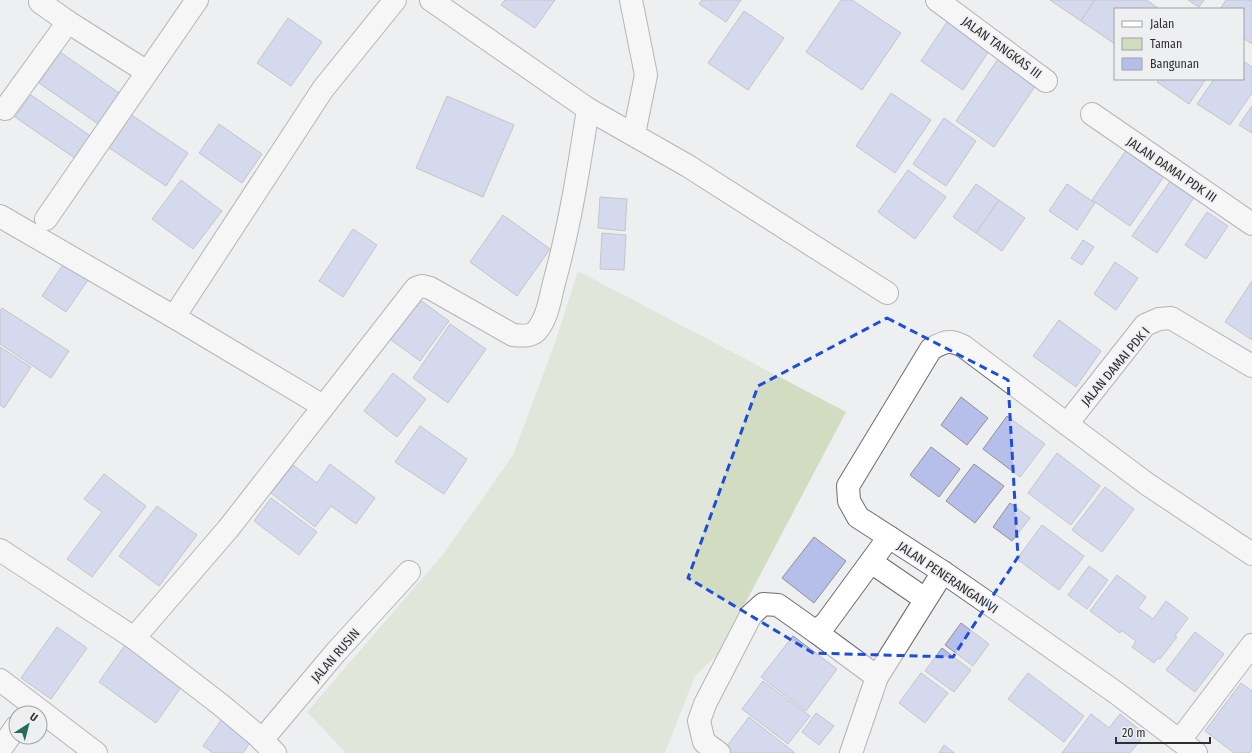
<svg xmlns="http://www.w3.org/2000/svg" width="1252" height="753" font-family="'Fira Sans Condensed',sans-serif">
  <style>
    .green { fill: #d1dcc1 }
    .building { fill: #b6beea; stroke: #929294 }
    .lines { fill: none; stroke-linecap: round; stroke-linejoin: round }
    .minor-casing { stroke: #6e6e70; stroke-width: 24 }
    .minor { stroke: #fff; stroke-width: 22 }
    .marked { fill: none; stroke: #1d4ed8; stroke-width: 3; stroke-dasharray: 8 5; stroke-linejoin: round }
    .labels { text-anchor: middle; stroke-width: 3.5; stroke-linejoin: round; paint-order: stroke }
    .street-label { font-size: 13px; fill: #2f2f30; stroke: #eeeff0 }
  </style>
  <rect width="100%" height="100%" fill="#eeeff0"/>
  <path class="green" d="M578,271L846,412L719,653L695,676L665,753H346L307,712L444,553L513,455L556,340Z"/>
  <g class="building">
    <path d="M505,0H555L535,28L501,5Z"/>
    <path d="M702,0H741L726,22L699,4Z"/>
    <path d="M841,0H852L901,33L862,90L806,52Z"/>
    <path d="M1050,0H1095L1081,21Z"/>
    <path d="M1095,0H1147L1159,9H1115V44L1081,21Z"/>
    <path d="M1188,0H1204L1199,7Z"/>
    <path d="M1226,0H1252V44L1243,38V9H1220Z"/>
    <path d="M744,11L784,38L748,90L708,63Z"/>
    <path d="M951,16L993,45L963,90L921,61Z"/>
    <path d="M288,18L322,42L291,86L257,63Z"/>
    <path d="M60,52L122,95L101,126L39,83Z"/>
    <path d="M1002,53L1040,79L994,147L956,121Z"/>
    <path d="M1243,61L1252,67V93L1230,125L1197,104L1214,79H1243Z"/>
    <path d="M1159,79H1206L1189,104L1157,82Z"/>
    <path d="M891,93L931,120L895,173L856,146Z"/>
    <path d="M31,95L92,137L76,159L15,117Z"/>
    <path d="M447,96L514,125L483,197L416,168Z"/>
    <path d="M1252,106V133L1239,125Z"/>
    <path d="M130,114L188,153L166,186L108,147Z"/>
    <path d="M944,118L976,141L946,186L913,164Z"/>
    <path d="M219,124L262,154L242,183L199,153Z"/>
    <path d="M1129,146L1167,172L1130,226L1092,200Z"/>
    <path d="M908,170L946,197L915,239L878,212Z"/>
    <path d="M181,180L222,211L193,249L152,219Z"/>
    <path d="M1171,180L1195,196L1157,253L1132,236Z"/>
    <path d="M976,184L999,200L976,233L953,217Z"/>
    <path d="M1067,184L1095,203L1077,230L1049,211Z"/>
    <path d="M600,197L627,199L625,231L598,228Z"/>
    <path d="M999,200L1025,218L1002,251L976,233Z"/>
    <path d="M1207,212L1228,226L1206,259L1185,245Z"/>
    <path d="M503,215L550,249L517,296L470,262Z"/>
    <path d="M353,229L377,245L343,297L319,281Z"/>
    <path d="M602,233L626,235L624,270L600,269Z"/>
    <path d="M1083,240L1094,247L1082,265L1071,258Z"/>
    <path d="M66,260L90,277L66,312L42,296Z"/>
    <path d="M1115,262L1138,278L1116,310L1094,294Z"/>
    <path d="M1252,281V340L1225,322Z"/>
    <path d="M416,297L449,321L420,361L387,337Z"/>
    <path d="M2,308L69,351L51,378L0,344V311Z"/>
    <path d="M1059,320L1101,351L1076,387L1033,356Z"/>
    <path d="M450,324L486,349L448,403L413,378Z"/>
    <path d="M0,347L31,367L4,408L0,405Z"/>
    <path d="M393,373L426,399L397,437L364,411Z"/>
    <path d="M961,397L988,418L967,445L941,425Z"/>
    <path d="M1007,416L1045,444L1020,477L983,449Z"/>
    <path d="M420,426L467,459L444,494L395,462Z"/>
    <path d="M931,447L960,469L939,497L910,475Z"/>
    <path d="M1057,453L1100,486L1071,525L1028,493Z"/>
    <path d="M330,464L375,498L356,524L331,506L315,527L271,493L293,465L317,483Z"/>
    <path d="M974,464L1004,486L975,523L946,501Z"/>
    <path d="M104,474L146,506L92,577L67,559L102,512L84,499Z"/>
    <path d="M1105,487L1134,509L1102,552L1072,530Z"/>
    <path d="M271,498L317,532L299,555L254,521Z"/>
    <path d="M1010,503L1030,518L1012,541L993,527Z"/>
    <path d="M157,506L197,535L159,586L119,556Z"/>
    <path d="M1042,525L1084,556L1059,590L1017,559Z"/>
    <path d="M814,537L846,561L814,603L782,578Z"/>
    <path d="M1089,566L1108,580L1087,609L1068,595Z"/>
    <path d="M1117,575L1146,597L1138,608L1153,619L1166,601L1188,618L1175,636L1177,637L1160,659L1158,658L1154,663L1132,647L1136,641L1121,630L1120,633L1090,611Z"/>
    <path d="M961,623L989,644L973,666L945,645Z"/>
    <path d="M57,627L87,648L51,699L21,678Z"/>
    <path d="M1195,632L1224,654L1195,692L1166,670Z"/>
    <path d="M793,636L837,669L806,711L761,677Z"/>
    <path d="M125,645L182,686L156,723L99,682Z"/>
    <path d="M942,648L971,670L954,692L925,671Z"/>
    <path d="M921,673L948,693L925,723L899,703Z"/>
    <path d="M1028,673L1084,716L1064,742L1008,699Z"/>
    <path d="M763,681L810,716L788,744L742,709Z"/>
    <path d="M1241,683L1252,691V749L1249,753H1234L1205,731Z"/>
    <path d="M816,713L834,726L819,745L802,732Z"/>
    <path d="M1091,714L1109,728L1120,714L1145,734L1130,753H1062Z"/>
    <path d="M749,717L795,753H728L724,750Z"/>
    <path d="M222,719L252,740L243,753H213L203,746Z"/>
    <path d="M944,745L954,753H939Z"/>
  </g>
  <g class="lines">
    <g class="minor-casing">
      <g id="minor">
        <path d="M431,0L588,109L688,166L887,293"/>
        <path d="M631,0L646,75L634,134"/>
        <path d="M937,0L1046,81"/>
        <path d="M40,2L68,22L147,72"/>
        <path d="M5,109L68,22"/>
        <path d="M1092,114L1252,224"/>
        <path d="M0,216L174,317L323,406"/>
        <path d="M46,219L197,0"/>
        <path d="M174,317L323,89L395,0"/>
        <path d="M1067,424L1145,325L1159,319L1171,318L1252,366"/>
        <path d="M0,550L134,638L221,705L257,735L275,753"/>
        <path d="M871,562L925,599"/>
        <path d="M816,632L877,677"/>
        <path d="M134,638L228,529L416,288L422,286L430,288L513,335C522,336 533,337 538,329C548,316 550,298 554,283C570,225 579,167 588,109"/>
        <path d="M0,680L96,753"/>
        <path d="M262,740L336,652L409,572"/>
        <path d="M1180,740L1252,645"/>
        <path d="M0,750L16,727"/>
        <path d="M719,753L704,742L699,721L705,704L751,615L763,604L778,605L816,632L826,623L889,537"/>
        <path d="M851,753L877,677L943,572"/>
        <path d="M1196,753L1115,692L1018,624L943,572L858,517L849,501L848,486L931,349C944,342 949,339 963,346L1147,484L1252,554"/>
      </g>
    </g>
    <use href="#minor" class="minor"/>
  </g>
  <path d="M0 0H1252V753H0ZM887,318L1008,380L1018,557L953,657L813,653L688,578L758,386Z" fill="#eeeff0" fill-opacity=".55" fill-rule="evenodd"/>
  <path class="marked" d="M887,318L1008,380L1018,557L953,657L813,653L688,578L758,386Z"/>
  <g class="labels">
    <g class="street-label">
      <text transform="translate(1002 47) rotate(36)" y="5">JALAN TANGKAS III</text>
      <text transform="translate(1172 169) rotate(34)" y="5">JALAN DAMAI PDK III</text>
      <text transform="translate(1115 366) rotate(-50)" y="5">JALAN DAMAI PDK I</text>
      <text transform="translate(948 577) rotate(34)" y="5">JALAN PENERANGAN VI</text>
      <text transform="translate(335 655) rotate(-49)" y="5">JALAN RUSIN</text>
    </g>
  </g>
  <rect x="1114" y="8" width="130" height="72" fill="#eeeff0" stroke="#a2a2a3"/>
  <rect x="1122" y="21" width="20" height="6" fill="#ffffff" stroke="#a2a2a3"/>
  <text x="1150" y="28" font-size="12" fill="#2f2f30">Jalan</text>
  <rect x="1122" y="38" width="20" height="12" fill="#d1dcc1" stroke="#a2a2a3"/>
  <text x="1150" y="48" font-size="12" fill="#2f2f30">Taman</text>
  <rect x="1122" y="58" width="20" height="12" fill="#b6beea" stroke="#a2a2a3"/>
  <text x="1150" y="68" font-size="12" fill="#2f2f30">Bangunan</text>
  <g transform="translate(28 725) rotate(36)"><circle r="19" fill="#eeeff0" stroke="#a2a2a3"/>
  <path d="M0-3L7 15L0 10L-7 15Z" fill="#256b5e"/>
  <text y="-6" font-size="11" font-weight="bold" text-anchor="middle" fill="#2f2f30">U</text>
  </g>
  <path d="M1116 737v6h94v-6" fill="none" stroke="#2f2f30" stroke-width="2"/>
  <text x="1122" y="737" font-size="12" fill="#2f2f30" stroke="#eeeff0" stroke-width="3" paint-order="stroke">20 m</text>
</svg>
